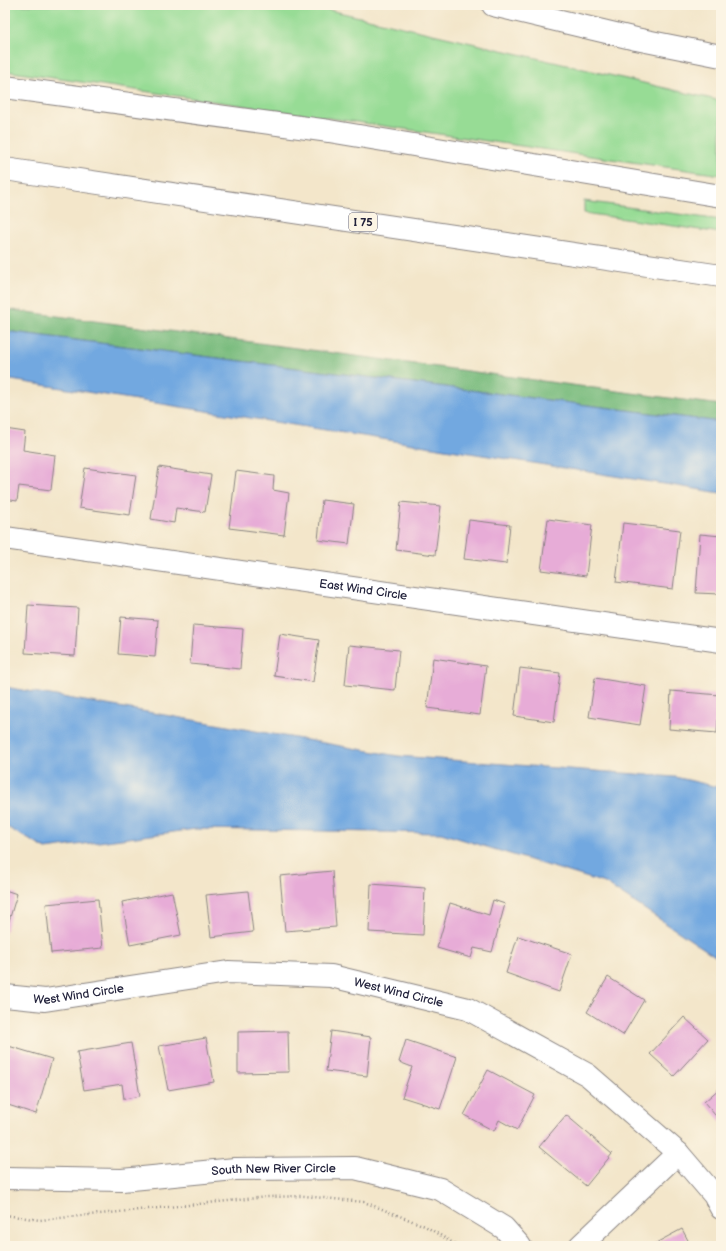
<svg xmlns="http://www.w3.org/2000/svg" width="726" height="1251" font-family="'Balsamiq Sans',sans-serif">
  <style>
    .green { fill: #97dc95; stroke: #5c7f68 }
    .forest { fill: #79bc7e; stroke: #4e6f5c }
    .water { fill: #72a8e0; stroke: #4a658e }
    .building { fill: #e7acd7 }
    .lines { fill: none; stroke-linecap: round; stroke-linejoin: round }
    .minor-casing { stroke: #8a8482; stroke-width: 24 }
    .motorway-casing { stroke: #8a8482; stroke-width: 24 }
    .path { stroke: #8a8482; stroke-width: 2.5; stroke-dasharray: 1 3; stroke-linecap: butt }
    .minor { stroke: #fff; stroke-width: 22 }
    .motorway { stroke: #fff; stroke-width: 22 }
    .labels { text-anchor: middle; stroke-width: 3.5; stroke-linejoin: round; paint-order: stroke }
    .shield { fill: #fcf5e5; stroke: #63616e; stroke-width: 1 }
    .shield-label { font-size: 11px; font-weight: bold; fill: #22223b }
    .street-label { font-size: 12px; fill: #22223b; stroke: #fcf5e5 }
  </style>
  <rect width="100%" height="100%" fill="#fcf5e5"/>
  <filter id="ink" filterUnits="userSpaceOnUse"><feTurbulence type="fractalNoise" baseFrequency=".025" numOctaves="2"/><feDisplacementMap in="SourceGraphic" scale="8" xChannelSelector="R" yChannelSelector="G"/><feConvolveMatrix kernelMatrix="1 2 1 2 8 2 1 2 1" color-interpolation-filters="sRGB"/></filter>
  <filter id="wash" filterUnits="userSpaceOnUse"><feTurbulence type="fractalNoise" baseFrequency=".012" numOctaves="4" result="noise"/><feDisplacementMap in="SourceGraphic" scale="16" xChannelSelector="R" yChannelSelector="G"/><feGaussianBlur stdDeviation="0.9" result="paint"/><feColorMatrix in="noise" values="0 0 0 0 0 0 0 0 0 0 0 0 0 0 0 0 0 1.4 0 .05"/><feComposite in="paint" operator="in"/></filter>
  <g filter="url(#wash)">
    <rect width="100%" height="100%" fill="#f3e6ca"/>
    <g class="green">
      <path d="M5,5H308L721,101V175L5,71Z"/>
      <path d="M584,201L721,220V233L584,213Z"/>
    </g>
    <path class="forest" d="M5,309L721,405V422L5,331Z"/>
    <g class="water">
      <path d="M5,331L721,422V493L5,379Z"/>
      <path d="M5,687L398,756L675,777L718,787L721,789V960L605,883L441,833L196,829L46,849L5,826Z"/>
    </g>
    <g id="blocks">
      <g class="building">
        <path d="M5,429L25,432L23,450L55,455L51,490L19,486L17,501L5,499Z"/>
        <path d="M159,467L211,475L205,512L176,508L174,523L151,519Z"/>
        <path d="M85,468L136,475L130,515L79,508Z"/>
        <path d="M236,471L274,476L273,490L289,493L284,535L229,528Z"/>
        <path d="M322,500L354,504L349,544L318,540Z"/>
        <path d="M401,502L441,506L435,555L396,550Z"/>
        <path d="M548,519L592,525L586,576L541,570Z"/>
        <path d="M469,520L510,525L506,564L464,559Z"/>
        <path d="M623,523L680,530L673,589L616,582Z"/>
        <path d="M700,534L721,536V594L696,593Z"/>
        <path d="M28,605L78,608L75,656L25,653Z"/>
        <path d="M121,617L158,620L155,657L118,654Z"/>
        <path d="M193,625L243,629L240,669L190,664Z"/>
        <path d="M280,634L319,640L313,682L274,676Z"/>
        <path d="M349,645L399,650L395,690L345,685Z"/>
        <path d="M433,658L486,666L480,715L427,708Z"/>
        <path d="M520,668L560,673L554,722L514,716Z"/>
        <path d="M595,678L646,686L640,725L589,717Z"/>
        <path d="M671,691L720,695L717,733L669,729Z"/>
        <path d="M332,871L336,927L285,931L280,876Z"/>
        <path d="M371,884L425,888L423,935L369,932Z"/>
        <path d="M5,890L17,894L5,934Z"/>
        <path d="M248,891L253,932L211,937L206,895Z"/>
        <path d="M172,892L181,935L130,945L122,902Z"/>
        <path d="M98,899L103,948L51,953L46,904Z"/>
        <path d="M493,900L505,904L492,952L474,948L471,958L437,948L450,903L489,915Z"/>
        <path d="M518,936L572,954L559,992L506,973Z"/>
        <path d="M608,977L644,1000L623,1035L587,1012Z"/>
        <path d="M684,1017L708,1039L674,1076L650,1054Z"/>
        <path d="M288,1031L289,1072L238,1073V1032Z"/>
        <path d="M331,1031L371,1037L367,1076L326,1071Z"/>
        <path d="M206,1038L214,1082L168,1090L159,1046Z"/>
        <path d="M406,1040L457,1057L440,1109L402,1097L412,1067L399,1062Z"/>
        <path d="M131,1043L140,1096L124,1099L122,1084L84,1090L77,1052Z"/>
        <path d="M5,1045L52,1059L36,1114L5,1104Z"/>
        <path d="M488,1070L535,1095L517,1130L499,1120L494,1131L464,1115Z"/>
        <path d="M721,1087V1122L704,1102Z"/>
        <path d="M566,1115L612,1154L586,1186L539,1147Z"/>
        <path d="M682,1229L691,1246H650Z"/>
      </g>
    </g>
  </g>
  <g filter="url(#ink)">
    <use href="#blocks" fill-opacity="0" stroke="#8a8482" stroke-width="1"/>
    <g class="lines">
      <g class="minor-casing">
        <g id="minor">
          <path id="s1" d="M5,538L721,641"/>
          <path id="s2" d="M5,996L45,1000L228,972L331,976L468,1009L588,1075L678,1153L714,1195L721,1208"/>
          <path id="s3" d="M5,1178L122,1180L235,1169L355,1168L440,1189L504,1228L520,1246"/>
          <path d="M580,1246L678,1153"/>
        </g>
      </g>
      <g class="motorway-casing">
        <g id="motorway">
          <path d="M493,5L636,39L721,56"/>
          <path d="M5,87L329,131L721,196"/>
          <path d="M5,169L721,276"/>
        </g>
      </g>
      <path class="path" d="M5,1215L40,1220L267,1197L304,1196L364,1202L425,1226L458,1246"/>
      <use href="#minor" class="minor"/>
      <use href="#motorway" class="motorway"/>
    </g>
  </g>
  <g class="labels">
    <rect class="shield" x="349" y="213" width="28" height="18" rx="3"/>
    <g class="shield-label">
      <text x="363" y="226">I 75</text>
    </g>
    <g class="street-label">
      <text dy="4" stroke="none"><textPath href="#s1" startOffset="362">East Wind Circle</textPath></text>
      <text dy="4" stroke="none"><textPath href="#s2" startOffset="74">West Wind Circle</textPath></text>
      <text dy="4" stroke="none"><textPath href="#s2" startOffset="398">West Wind Circle</textPath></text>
      <text dy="4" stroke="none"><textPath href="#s3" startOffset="269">South New River Circle</textPath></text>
    </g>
  </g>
  <rect width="726" height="1251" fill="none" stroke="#fcf5e5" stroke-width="20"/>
</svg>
